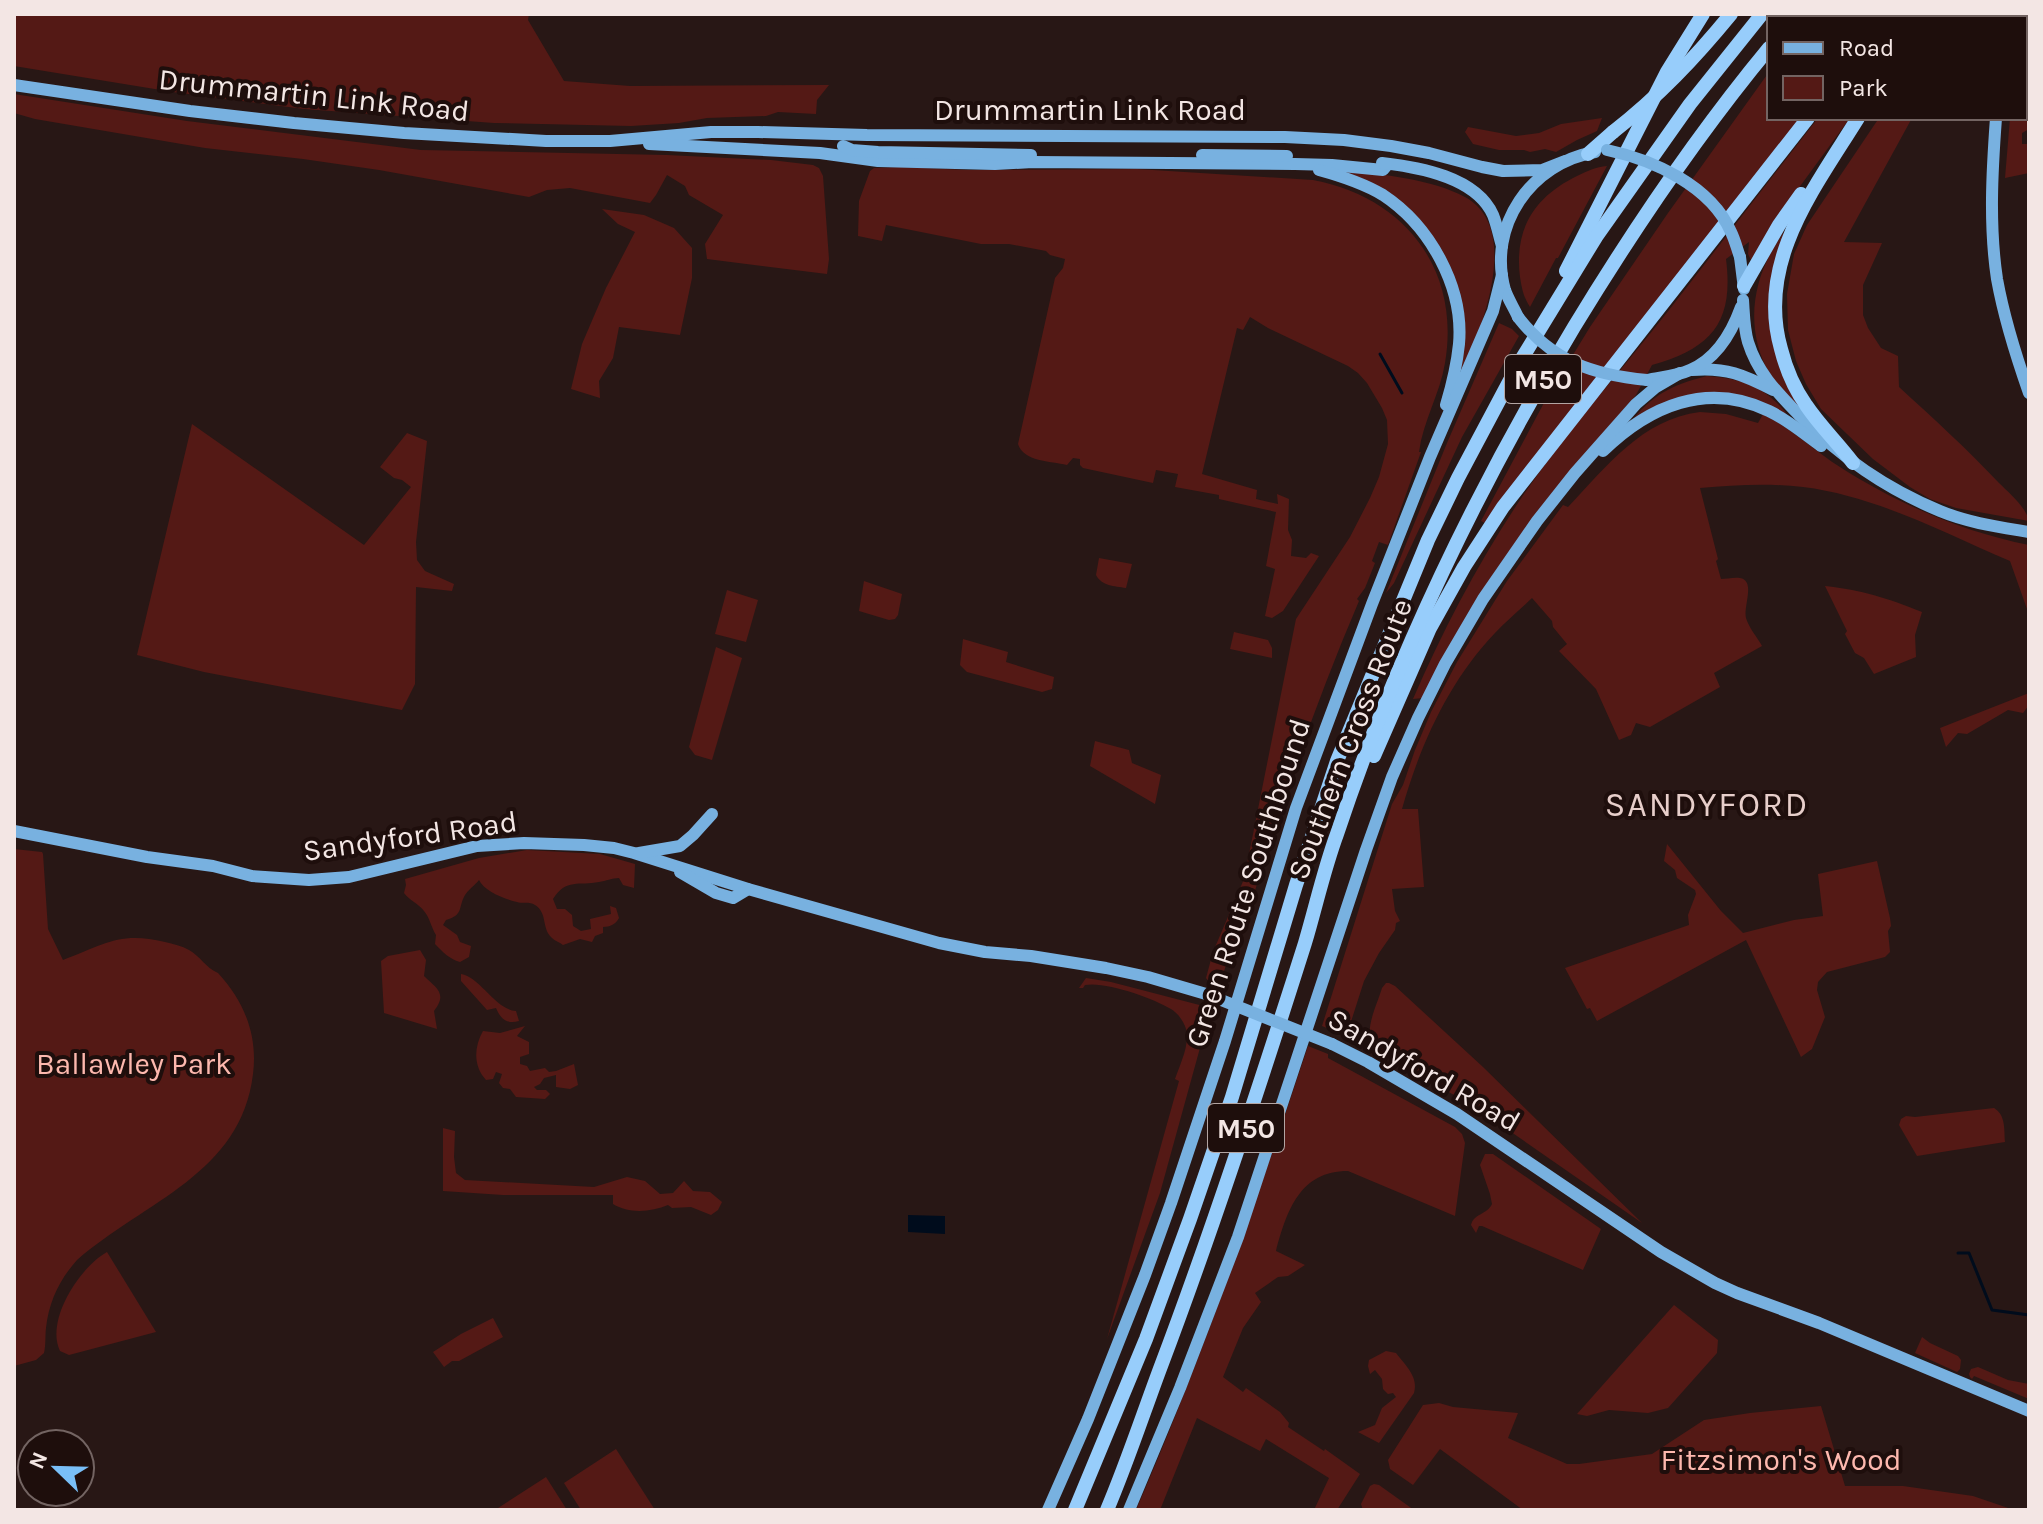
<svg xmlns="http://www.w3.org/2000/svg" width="2043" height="1524" font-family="Karla,sans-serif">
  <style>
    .green { fill: #541915 }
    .water { fill: #000c1c }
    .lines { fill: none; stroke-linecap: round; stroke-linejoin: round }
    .stream { stroke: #000c1c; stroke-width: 3 }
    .major { stroke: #78b1e0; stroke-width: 12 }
    .highway { stroke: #97cdfb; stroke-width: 14 }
    .major-bridge { stroke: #78b1e0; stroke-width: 12 }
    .highway-bridge { stroke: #97cdfb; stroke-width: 14 }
    .labels { text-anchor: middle; stroke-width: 8; stroke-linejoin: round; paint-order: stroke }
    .shield { fill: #1e0e0c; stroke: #b3a5a3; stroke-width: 2 }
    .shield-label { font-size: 28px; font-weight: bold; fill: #f3e6e4 }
    .street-label { font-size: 30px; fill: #f3e6e4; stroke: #1e0e0c }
    .park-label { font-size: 30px; fill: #fdb8ae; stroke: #1e0e0c }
    .quarter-label { font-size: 34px; letter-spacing: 2px; fill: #e7ceca; stroke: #1e0e0c }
  </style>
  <rect width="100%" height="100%" fill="#281715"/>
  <g class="green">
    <path d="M14,14H529L528,20L564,81L630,86L829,85L817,100L816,114L778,112L766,116L707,118L679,123L631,126L494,123L304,109L173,92L14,66Z"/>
    <path d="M1769,72V118H1800L1489,525L1481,521L1546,399L1590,327L1668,213Z"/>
    <path d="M14,94L187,121L421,150L667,155L771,160L813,165L819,168L823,176L829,259L827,274L707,259L705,244L723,215L689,195L685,186L667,175L656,195L650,203L570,188L547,190L529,197L379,170L303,159L205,148L35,119L14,113Z"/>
    <path d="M2025,101L2029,106V129L2022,133V144H2029V173L2005,178L2010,118H2025Z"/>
    <path d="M1602,118L1597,131L1577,140L1556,152L1545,149L1530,152L1524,150H1499L1473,144L1465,132L1468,127L1516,136L1539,133L1561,124Z"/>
    <path d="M1818,118H1850L1790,200L1752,262L1748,254L1749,242L1726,259C1734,322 1712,348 1652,365L1636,395L1577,464L1504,559L1469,611L1423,698L1413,699C1442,632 1476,567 1516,506C1561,437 1618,375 1669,310C1719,246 1768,182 1818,118Z"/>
    <path d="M1879,118H1912L1844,242L1882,243L1863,285V315L1868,328L1881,348L1898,356L1899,387C1933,418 1967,449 1999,483C2009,493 2026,507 2029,521L1956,508L1930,499L1910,487L1873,459L1821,409L1806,384L1796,361L1788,330L1787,294L1794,254L1807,225Z"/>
    <path d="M1607,166L1558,258H1556L1530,307C1523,296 1522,289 1520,277C1514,229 1534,197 1577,176C1587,171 1596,167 1607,166Z"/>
    <path d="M900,167L967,170L1137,169L1313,180C1404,197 1461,269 1445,363C1440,394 1423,421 1419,452H1421L1388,545L1379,542L1372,561L1375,563L1365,588L1357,599L1359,601C1314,706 1277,815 1245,924L1239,927L1219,986L1210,983L1206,978L1213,952L1244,879L1296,619L1350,537L1370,498L1379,477L1388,444L1387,420L1382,408L1367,383L1358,373L1348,366L1268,328L1250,317L1243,330L1237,328L1202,474L1257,490L1256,499L1278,504L1277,494L1289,499L1288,530L1292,540L1291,556L1306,558L1311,553L1319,556L1283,611L1272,618L1265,616L1275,569L1266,566L1276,512L1219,499V495L1175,487L1178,474L1156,470L1153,483L1083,468L1080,465V459L1073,458L1067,465C1050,461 1024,462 1018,444L1055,278L1063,268L1065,259L1050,255L1046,251L1009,244H981L886,225L882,241L858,236L859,201L870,171L874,168Z"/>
    <path d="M1351,170C1389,176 1431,179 1465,197C1522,228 1482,327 1463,371L1460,369L1463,333L1426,230L1339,172Z"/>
    <path d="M602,209L644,215L674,228L692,248V278L680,335L619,327L613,358L599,381L600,398L571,389L582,344L606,288L635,232L618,224Z"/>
    <path d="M1788,227L1772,287L1803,410C1791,399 1777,388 1769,373C1742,324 1754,269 1788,227Z"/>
    <path d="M1499,323L1512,329L1519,336L1462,437L1394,583L1386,593L1447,443Z"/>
    <path d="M1707,376C1734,378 1757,383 1777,403C1782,408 1786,411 1788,418L1715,395L1629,424C1652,395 1671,385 1707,376Z"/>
    <path d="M1700,412L1726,414L1758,423L1763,414C1791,428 1813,450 1840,467C1896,503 1963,532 2029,545V608L2027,609L2010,561C1944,533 1876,496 1803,487C1769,483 1734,485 1700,488L1718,559L1716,561L1721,579C1726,579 1734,577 1740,578C1756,581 1743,606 1746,618C1749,628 1757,637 1762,646L1714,673L1720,687L1650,727L1636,723L1631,735L1619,740L1596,689L1559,651L1567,644L1553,627L1552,621L1532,598C1520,610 1507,620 1495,633C1449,681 1420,745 1402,809H1418L1424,887L1392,889L1395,911L1400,921L1396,923L1395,930L1379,953L1364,981L1349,1028L1341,1034L1322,1026L1392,804L1403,785L1415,750L1431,712L1457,662L1507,581L1563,505L1568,507C1606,467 1642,419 1700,412Z"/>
    <path d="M192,424L364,545L411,487L402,480L394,478L380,467L407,433L427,441L416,542L417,560L425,571L454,584L452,591L416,587L415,684L402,710L204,672L137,655Z"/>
    <path d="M1099,558L1132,564L1126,588C1114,586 1102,586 1096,575Z"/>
    <path d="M864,581L902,594L898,615L895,619L889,620L859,611Z"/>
    <path d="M1825,586C1862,590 1887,598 1922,612L1915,635L1916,657L1874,674L1864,658L1855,653L1845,634L1847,631Z"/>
    <path d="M727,590L758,600L746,642L715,634Z"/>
    <path d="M1234,632L1268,640L1272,648V658L1230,649Z"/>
    <path d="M963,639L1008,652L1006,662L1054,677L1052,689L1042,692L967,672L960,665Z"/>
    <path d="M716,647L742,658L712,760L695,755L689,747Z"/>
    <path d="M2029,693V705L2023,713L2008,710L1967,734L1958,733L1946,747L1940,728Z"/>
    <path d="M1095,741L1129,750L1132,763L1161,775L1155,804L1090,766Z"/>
    <path d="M1667,844L1721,911L1743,933L1794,920L1823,916L1818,874L1877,861L1890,918L1891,926L1888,931L1890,952L1885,957L1827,972L1818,982L1817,990L1825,1017L1812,1049L1801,1057L1746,940L1597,1021L1590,1008L1587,1009L1565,968L1689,925L1688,915L1696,894L1695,890L1677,878L1675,870L1664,861Z"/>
    <path d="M14,849L42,852L43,854L48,929L63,960C104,945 119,931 165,942C173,944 182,946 189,950C200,956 206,968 218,973C244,1001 258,1035 253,1074C241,1174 145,1201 77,1260C60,1279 49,1301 46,1328C45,1336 46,1345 44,1353L36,1360L14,1366Z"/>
    <path d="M527,850L600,854L635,864L634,888L623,885L619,878C612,878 606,881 599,882C579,886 566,878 553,899L557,909H565L572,915L573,926L581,931L591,929L590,919L611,914L610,906L616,908L619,918C616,924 610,927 603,927V933L595,936L592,942L580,939L563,945C559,942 555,941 552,938C541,928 548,913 535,905C529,901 524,904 517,902C504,899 484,891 479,880C475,885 468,890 465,895C458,907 464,915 446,920L443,925L457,935L460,942L471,946L469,957L460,962C449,959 443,952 435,944L436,935C431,927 430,918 424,911C419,904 409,900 404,893L406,885L405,879L479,858Z"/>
    <path d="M420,950L426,960L424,976C436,988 448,993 434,1011L437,1029L384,1013L381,961L388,956Z"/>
    <path d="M461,974C480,977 496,1010 516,1011L519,1021C507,1024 501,1020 496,1008L487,1010L461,981Z"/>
    <path d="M1086,978L1111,982L1211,1008L1160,1193L1107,1339L1179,1081L1175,1079C1180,1064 1190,1045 1186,1029C1184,1022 1178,1013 1171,1009C1153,998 1105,981 1085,985L1083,988H1079Z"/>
    <path d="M1386,983H1389L1395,986L1483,1067L1642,1223L1478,1109L1373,1048C1363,1031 1377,1005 1382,988Z"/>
    <path d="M525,1026L517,1036L529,1042V1054L520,1057V1064L527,1066L530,1071L545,1068L549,1072L556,1071L574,1064L578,1085L570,1089L556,1087V1075L544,1078L540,1084L534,1087L537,1090H546L550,1094L545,1099L516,1097L510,1089L503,1088L499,1083L502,1074L496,1072L493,1079L486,1080C473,1066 474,1047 483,1031L500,1033Z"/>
    <path d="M1308,1046L1328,1054V1058L1455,1127L1462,1134L1465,1143L1455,1216L1348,1171C1300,1171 1287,1210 1276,1251L1305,1265L1288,1276L1278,1277L1255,1293L1261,1302L1243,1328L1223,1377L1243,1392L1246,1388L1280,1412L1289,1423L1288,1427L1324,1451L1325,1449L1360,1474L1337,1510H1314L1329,1478L1266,1439L1260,1451L1197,1418L1160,1510H1136C1202,1358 1256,1203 1308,1046Z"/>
    <path d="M1994,1108C2006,1115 2004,1130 2005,1142L1917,1156L1899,1125L1901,1119L1906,1116L1915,1117Z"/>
    <path d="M443,1128L455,1131L454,1157L456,1173L465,1180L594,1187L627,1177L645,1181L660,1194L673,1193L684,1181L693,1191L710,1192L722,1202L718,1210L711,1215L691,1207L672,1208L668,1205C651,1212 629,1214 613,1204V1195H503L443,1191Z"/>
    <path d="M1485,1154H1493L1601,1229L1583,1270L1482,1226H1479L1476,1233L1471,1225C1474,1213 1487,1215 1492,1204L1490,1194L1480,1165Z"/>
    <path d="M107,1252L156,1332L69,1355L60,1351C45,1320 80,1267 107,1252Z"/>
    <path d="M1674,1305L1718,1340L1717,1353L1668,1408L1648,1413L1609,1410L1587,1416L1577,1414Z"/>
    <path d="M493,1318L503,1337L459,1361H452L444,1367L433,1352L461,1334Z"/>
    <path d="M1922,1337L1930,1343L1958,1356L1961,1360L1960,1369L1957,1372L1915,1353Z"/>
    <path d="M1386,1351L1396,1353C1405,1365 1419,1377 1414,1393L1379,1443L1358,1432L1375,1425L1382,1408L1396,1397L1393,1393L1388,1394L1383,1389L1382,1379L1375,1370L1370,1374L1368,1366L1369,1360Z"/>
    <path d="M1978,1367L2008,1380L2029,1384V1399L1974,1376L1972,1379L1970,1377L1969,1374L1971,1369Z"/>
    <path d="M1439,1403L1453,1407L1518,1413L1508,1438L1567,1464H1579L1652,1454L1704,1420L1750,1413L1821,1406L1845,1486H1903L1973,1496L2014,1510H1523L1440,1449L1413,1485L1390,1469L1388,1460L1423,1405Z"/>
    <path d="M616,1449L655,1510H581L564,1483Z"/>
    <path d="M546,1477L567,1510H495Z"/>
    <path d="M1374,1484L1379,1485L1414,1510H1363L1361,1504L1370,1486Z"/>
  </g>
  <path class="water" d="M908,1215L945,1216V1234L908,1232Z"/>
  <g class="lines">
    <g class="stream">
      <path d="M1380,354L1402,393"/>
      <path d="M1958,1253H1969L1992,1310L2029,1315"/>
    </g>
    <g class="major">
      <path d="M2009,18V14"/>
      <path d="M14,85L190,111L294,123L404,133L546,141H610L711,132H758L867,135L1285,137L1344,140L1391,146L1429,153L1482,167L1503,171L1542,170L1565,161"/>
      <path d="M1996,118C1992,172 1989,226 1997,279C2004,318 2016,356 2029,393"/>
      <path d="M649,144L820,153L878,161L995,164L1033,162L1295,164L1332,165L1383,170L1388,164"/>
      <path d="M843,146L852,150L878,152L1031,155"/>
      <path d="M1202,155L1287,156"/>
      <path d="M1382,163C1419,167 1476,177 1493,215C1497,225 1499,236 1502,246"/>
      <path d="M1319,170C1341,176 1363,183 1383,195C1430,226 1464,287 1459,344C1457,364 1452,385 1446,405"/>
      <path d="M1740,257L1744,289"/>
      <path d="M1743,300C1744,314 1744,329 1748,342C1758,374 1778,393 1800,416C1842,458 1885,488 1940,511C1969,523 1999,527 2029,532"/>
      <path d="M1518,317C1514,308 1508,299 1505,290C1487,226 1531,163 1595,152"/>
      <path d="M1692,370C1726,367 1744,375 1773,390"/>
      <path d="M1647,380C1661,377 1677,376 1690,370C1716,359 1732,332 1741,307"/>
      <path d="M1603,451C1649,406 1707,381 1769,411C1788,420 1804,434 1821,446"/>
      <path d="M14,831L147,857L213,866L252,876L309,880L349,877L477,846L524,843L584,845L614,848L634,853L748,889L939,943L985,952L1031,956L1106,968L1148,977L1206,994"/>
      <path d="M639,853L680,846L693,835L712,814"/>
      <path d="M680,872L716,893L733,898L748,889"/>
      <path d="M1332,1044L1368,1062L1457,1114L1661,1252L1715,1283L1737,1293L1819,1323L2029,1411"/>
      <path d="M1048,1510L1088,1419L1145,1275L1171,1203L1225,1041L1296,808L1372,604L1430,457L1493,311L1502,275"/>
      <path d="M1129,1510L1180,1388L1238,1237L1366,850L1392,777L1418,718L1445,664L1483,599L1537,521L1575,473L1636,404L1656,387L1680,373"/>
    </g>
    <g class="highway">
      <path d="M1793,18L1797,14"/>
      <path d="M1883,18L1886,14"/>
      <path d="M1928,18L1930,14"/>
      <path d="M1588,154L1613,132"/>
      <path d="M1566,271L1667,72L1703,14"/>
      <path d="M1744,286L1779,225L1801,194"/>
      <path d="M1853,463C1838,443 1820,426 1806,405C1794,388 1786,369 1781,349C1756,262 1814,189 1858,118"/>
      <path d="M1374,756L1430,628L1464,567L1503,507L1808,118"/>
      <path d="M1075,1510L1146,1339L1190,1219L1232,1097L1296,885L1337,761L1428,540L1458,478L1518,365L1596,237L1690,104L1762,14"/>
      <path d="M1107,1510C1127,1463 1143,1414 1161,1366C1214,1226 1260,1085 1305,943C1316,906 1324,869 1337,834C1396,657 1478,487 1574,327C1633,230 1697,135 1769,48"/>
    </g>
    <g class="major-bridge">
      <path d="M1607,150C1654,160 1711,186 1731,232C1735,240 1737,249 1740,257"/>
      <path d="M1518,317C1552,361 1593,375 1647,380"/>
      <path d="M1206,994L1332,1044"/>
    </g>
    <path class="highway-bridge" d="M1613,132C1659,96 1694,59 1731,14"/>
  </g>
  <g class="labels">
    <g class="shield">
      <rect x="1505" y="355" width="76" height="48" rx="6"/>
      <rect x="1208" y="1104" width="76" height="48" rx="6"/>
    </g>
    <g class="shield-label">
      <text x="1543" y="389">M50</text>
      <text x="1246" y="1138">M50</text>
    </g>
    <g class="street-label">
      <text transform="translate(314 95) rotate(6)" y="10">Drummartin Link Road</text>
      <text x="1090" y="120">Drummartin Link Road</text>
      <text transform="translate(1350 739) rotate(-69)" y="10">Southern Cross Route</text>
      <text transform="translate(410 836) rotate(-8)" y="10">Sandyford Road</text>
      <text transform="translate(1248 883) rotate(-72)" y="10">Green Route Southbound</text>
      <text transform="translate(1424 1070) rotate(30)" y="10">Sandyford Road</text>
    </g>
    <g class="park-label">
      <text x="134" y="1074">Ballawley Park</text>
      <text x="1781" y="1470">Fitzsimon's Wood</text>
    </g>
    <g class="quarter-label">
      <text x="1707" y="816">SANDYFORD</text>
    </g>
  </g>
  <rect width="2043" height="1524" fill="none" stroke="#f3e6e4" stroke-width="32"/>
  <rect x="1767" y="16" width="260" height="104" fill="#1e0e0c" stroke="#736462" stroke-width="2"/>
  <rect x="1783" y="42" width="40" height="12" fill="#78b1e0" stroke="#736462" stroke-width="2"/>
  <text x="1839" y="56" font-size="24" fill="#f3e6e4">Road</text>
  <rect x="1783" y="76" width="40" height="24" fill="#541915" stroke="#736462" stroke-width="2"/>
  <text x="1839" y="96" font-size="24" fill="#f3e6e4">Park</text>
  <g transform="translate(56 1468) rotate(293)"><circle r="38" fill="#1e0e0c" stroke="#736462" stroke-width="2"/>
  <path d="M0-6L14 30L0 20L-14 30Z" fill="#79bff8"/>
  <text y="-12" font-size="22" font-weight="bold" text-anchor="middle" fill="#f3e6e4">N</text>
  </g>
</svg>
